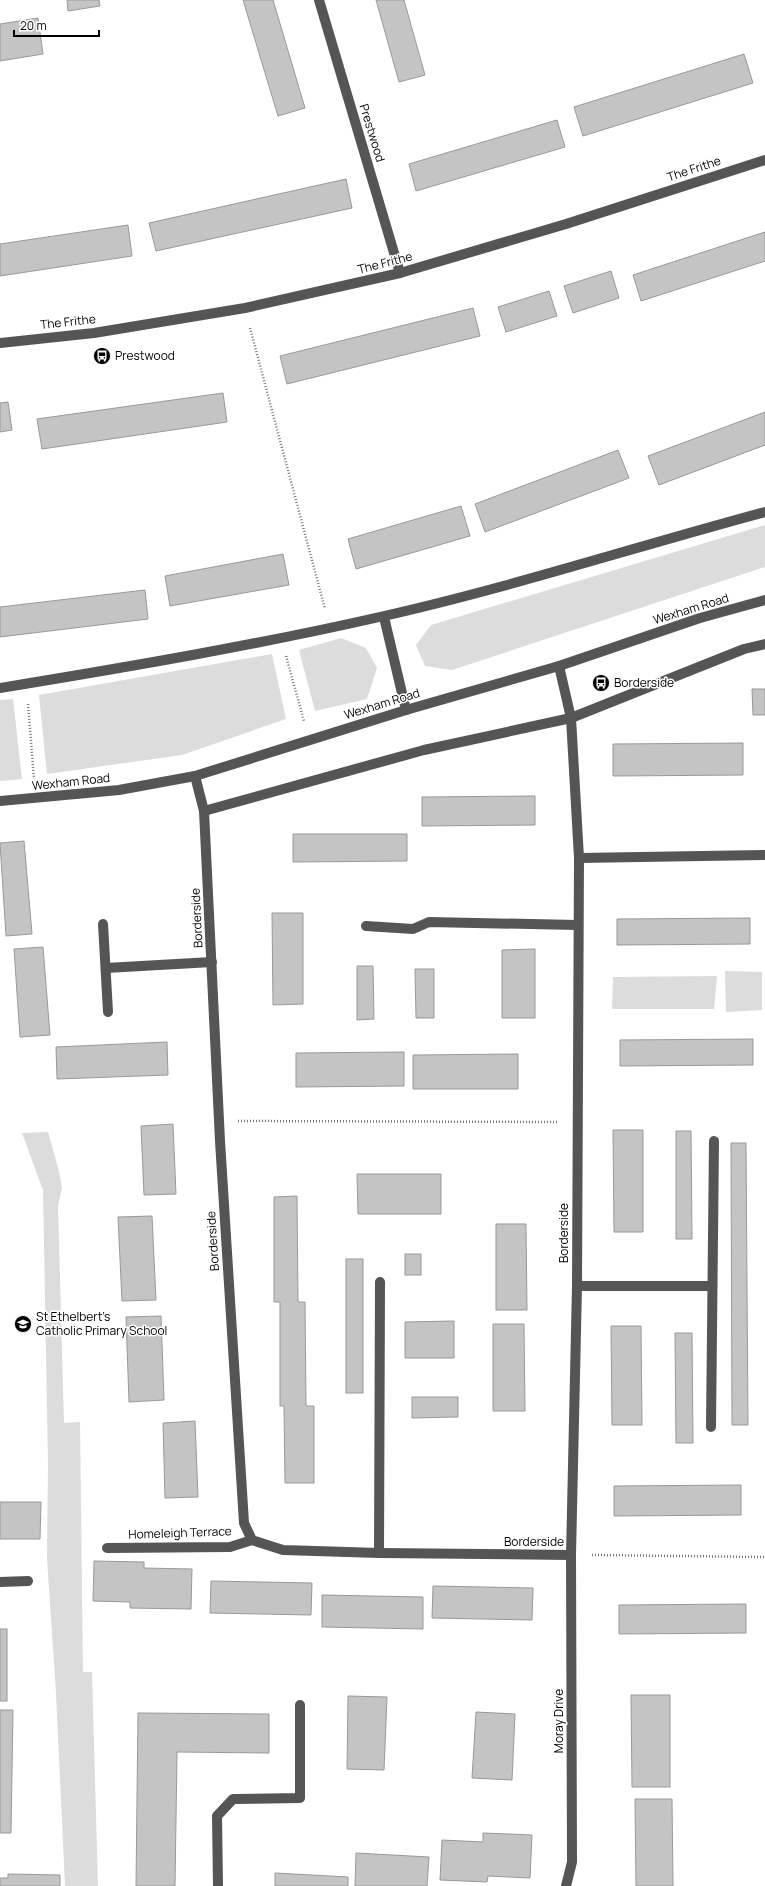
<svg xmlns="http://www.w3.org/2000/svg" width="765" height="1886" font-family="Manrope,sans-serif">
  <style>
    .green { fill: #dcdcdc }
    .building { fill: #c4c4c4; stroke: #999 }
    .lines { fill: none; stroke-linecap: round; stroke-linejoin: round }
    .path { stroke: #777; stroke-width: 2.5; stroke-dasharray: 1 2; stroke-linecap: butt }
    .minor { stroke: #555; stroke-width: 10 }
    .labels { text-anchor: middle; stroke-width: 3; stroke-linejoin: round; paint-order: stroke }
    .street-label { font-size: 12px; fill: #000; stroke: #fff }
    .poi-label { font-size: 12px; fill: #000; stroke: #fff; text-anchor: start }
  </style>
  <rect width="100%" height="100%" fill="#fff"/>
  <g class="green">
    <path d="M765,525V567L452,670L425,666L416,645L431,625Z"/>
    <path d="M341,638L366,648L377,668L367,699L315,711L299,650Z"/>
    <path d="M272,654L286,719L182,755L47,774L39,695Z"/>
    <path d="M13,699L22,779L0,781V700Z"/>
    <path d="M725,971L762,972V1010L726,1012Z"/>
    <path d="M717,976L714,1009H612L613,977Z"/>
    <path d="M48,1132L59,1171L62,1188L58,1206L64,1423L80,1422L83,1672H92L98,1886H65L56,1693L47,1559L48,1465L43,1190L22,1133Z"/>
  </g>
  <g class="building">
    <path d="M67,0H99L100,6L68,11Z"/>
    <path d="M243,0H273L305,108L278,116Z"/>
    <path d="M376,0H404L425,75L399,82Z"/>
    <path d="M38,18L43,54L0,61V24Z"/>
    <path d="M744,54L753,83L583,136L574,107Z"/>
    <path d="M557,120L565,147L416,191L409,164Z"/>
    <path d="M346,179L352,208L156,251L149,223Z"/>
    <path d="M128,225L132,256L0,276V244Z"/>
    <path d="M765,232V261L641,301L633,275Z"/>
    <path d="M611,271L619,298L573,313L564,286Z"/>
    <path d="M549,291L557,316L506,332L498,307Z"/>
    <path d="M473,308L480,336L287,384L280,356Z"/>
    <path d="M223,393L227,422L42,449L37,419Z"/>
    <path d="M8,402L12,430L0,432V403Z"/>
    <path d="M765,412V445L659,485L648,456Z"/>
    <path d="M618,450L629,478L485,532L475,504Z"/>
    <path d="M461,506L470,536L356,569L348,539Z"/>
    <path d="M283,554L289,585L170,606L165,576Z"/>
    <path d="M145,590L148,619L0,637V607Z"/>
    <path d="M752,689H765V715H753Z"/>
    <path d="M743,743V775L613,776V744Z"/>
    <path d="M535,796V825L422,826V797Z"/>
    <path d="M293,834H407V861L293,862Z"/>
    <path d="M24,841L32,934L6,936L0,843Z"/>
    <path d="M272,913H303V1004L273,1005Z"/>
    <path d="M750,918V944L617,945V919Z"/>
    <path d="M43,947L50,1035L20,1037L14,949Z"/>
    <path d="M535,949V1018H502V950Z"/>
    <path d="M357,966H373L374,1019L357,1020Z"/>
    <path d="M415,969H434V1018H416Z"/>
    <path d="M753,1039V1065L620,1066V1040Z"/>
    <path d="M167,1042L168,1075L57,1079L56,1047Z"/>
    <path d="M404,1052V1086L296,1087V1053Z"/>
    <path d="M518,1054V1089H413V1055Z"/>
    <path d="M173,1124L176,1194L144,1195L141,1126Z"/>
    <path d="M613,1130H643V1232H614Z"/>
    <path d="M676,1131H691L692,1239H676Z"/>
    <path d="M731,1143H746L748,1425H732Z"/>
    <path d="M357,1174H441V1214H358Z"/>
    <path d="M297,1196L298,1302H305L306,1406H314V1483H285L284,1406H280V1302H274V1197Z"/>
    <path d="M152,1216L156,1300L122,1301L118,1217Z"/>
    <path d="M496,1224H526L527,1310H496Z"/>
    <rect x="405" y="1254" width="16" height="21"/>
    <rect x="346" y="1259" width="17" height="134"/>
    <path d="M161,1316L164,1400L129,1402L126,1317Z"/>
    <path d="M454,1321V1358H405V1322Z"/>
    <path d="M493,1324H524L525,1411H493Z"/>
    <path d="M611,1326H641L642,1425H612Z"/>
    <path d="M675,1333H692L693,1443H676Z"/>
    <path d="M412,1397H458V1417L412,1418Z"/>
    <path d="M195,1421L198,1497L165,1498L163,1423Z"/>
    <path d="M741,1485V1515L614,1516V1486Z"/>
    <path d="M0,1502H41L40,1539H0Z"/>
    <path d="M94,1561L144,1562V1568L192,1569L191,1609L130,1608V1602L93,1601Z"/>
    <path d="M211,1581L312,1583L311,1615L210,1613Z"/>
    <path d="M433,1586L533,1588L532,1620L432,1618Z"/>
    <path d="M322,1595L423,1597V1629L322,1627Z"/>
    <path d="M746,1604V1633L619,1634V1605Z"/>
    <rect x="0" y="1629" width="7" height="72"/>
    <path d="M631,1695H670V1787H632Z"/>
    <path d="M348,1696L387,1697L384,1770L347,1769Z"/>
    <path d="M0,1710H13L11,1833H0Z"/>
    <path d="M476,1712L515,1714L512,1780L472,1778Z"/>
    <path d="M138,1713L269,1714V1753L177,1752L175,1886H136Z"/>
    <path d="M635,1799H672L673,1886H636Z"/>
    <path d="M483,1833L532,1835L530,1878L488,1876L487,1882L440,1880L442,1840L483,1842Z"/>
    <path d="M356,1853L429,1857L427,1886H355Z"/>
    <path d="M275,1873L348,1877V1886H275Z"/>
    <path d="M8,1874L60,1875V1886H0V1878H8Z"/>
  </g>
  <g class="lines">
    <g class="path">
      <path d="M250,328L325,609"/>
      <path d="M286,656L304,721"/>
      <path d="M28,704L34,779"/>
      <path d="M238,1121L557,1122"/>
      <path d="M592,1555L765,1557"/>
    </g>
    <g class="minor">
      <path d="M319,0L400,273"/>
      <path d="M0,343L94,333L245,308L400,273L566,224L765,160"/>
      <path d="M384,617L406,710"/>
      <path d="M559,666L571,718L579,858L577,1286L571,1555L572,1862L566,1886"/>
      <path d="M0,688C128,667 257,645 384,616C512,587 638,546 765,512"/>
      <path d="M195,776L204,811L220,1141L244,1523L252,1540L283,1550L379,1553L571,1555"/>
      <path d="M0,801L119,790L195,776L406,710L559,666L700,618L765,600"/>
      <path d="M204,811L424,750L571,718L744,649L765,644"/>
      <path d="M579,858L765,855"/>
      <path d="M103,924L108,1012"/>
      <path d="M366,926L413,929L429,922L577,925"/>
      <path d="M106,968L212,962"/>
      <path d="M577,1286H712"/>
      <path d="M711,1427L714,1141"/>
      <path d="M107,1548L230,1547L252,1540"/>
      <path d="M379,1553L380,1282"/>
      <path d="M0,1582L28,1581"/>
      <path d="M218,1886L217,1816L233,1799L300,1798V1705"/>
    </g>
  </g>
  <defs>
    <g id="bus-disc" transform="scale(0.9)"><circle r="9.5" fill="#000" stroke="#fff"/><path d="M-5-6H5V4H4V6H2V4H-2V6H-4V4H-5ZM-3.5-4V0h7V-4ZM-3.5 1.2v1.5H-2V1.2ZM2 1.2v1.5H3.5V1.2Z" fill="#fff"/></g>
    <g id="school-disc" transform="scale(0.9)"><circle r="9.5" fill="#000" stroke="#fff"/><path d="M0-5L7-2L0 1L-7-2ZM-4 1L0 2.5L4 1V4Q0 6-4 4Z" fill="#fff"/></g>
  </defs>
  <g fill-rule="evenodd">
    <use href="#bus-disc" x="102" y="356"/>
    <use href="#bus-disc" x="601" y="683"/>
    <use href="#school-disc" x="23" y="1324"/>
  </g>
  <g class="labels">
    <g class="street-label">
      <text transform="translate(372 133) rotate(73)" y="4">Prestwood</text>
      <text transform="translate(694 169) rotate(-18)" y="4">The Frithe</text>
      <text transform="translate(385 263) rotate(-14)" y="4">The Frithe</text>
      <text transform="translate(68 322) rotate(-6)" y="4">The Frithe</text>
      <text transform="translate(691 609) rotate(-17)" y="4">Wexham Road</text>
      <text transform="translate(382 704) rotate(-17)" y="4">Wexham Road</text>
      <text transform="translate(71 782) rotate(-6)" y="4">Wexham Road</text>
      <text transform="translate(197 918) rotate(-93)" y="4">Borderside</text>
      <text transform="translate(564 1233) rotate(-90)" y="4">Borderside</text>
      <text transform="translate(213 1241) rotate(-94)" y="4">Borderside</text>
      <text transform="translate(180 1533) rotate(-2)" y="4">Homeleigh Terrace</text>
      <text x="534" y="1546">Borderside</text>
      <text transform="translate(559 1721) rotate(-90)" y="4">Moray Drive</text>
    </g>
    <g class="poi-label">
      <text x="115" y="360">Prestwood</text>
      <text x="614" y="687">Borderside</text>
      <text x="36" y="1321">St Ethelbert's<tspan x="36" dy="14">Catholic Primary School</tspan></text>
    </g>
  </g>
  <path d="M14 30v6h85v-6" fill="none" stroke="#000000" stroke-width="2"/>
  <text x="20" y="30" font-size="12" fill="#000000" stroke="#ffffff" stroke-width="3" paint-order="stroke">20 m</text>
</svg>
